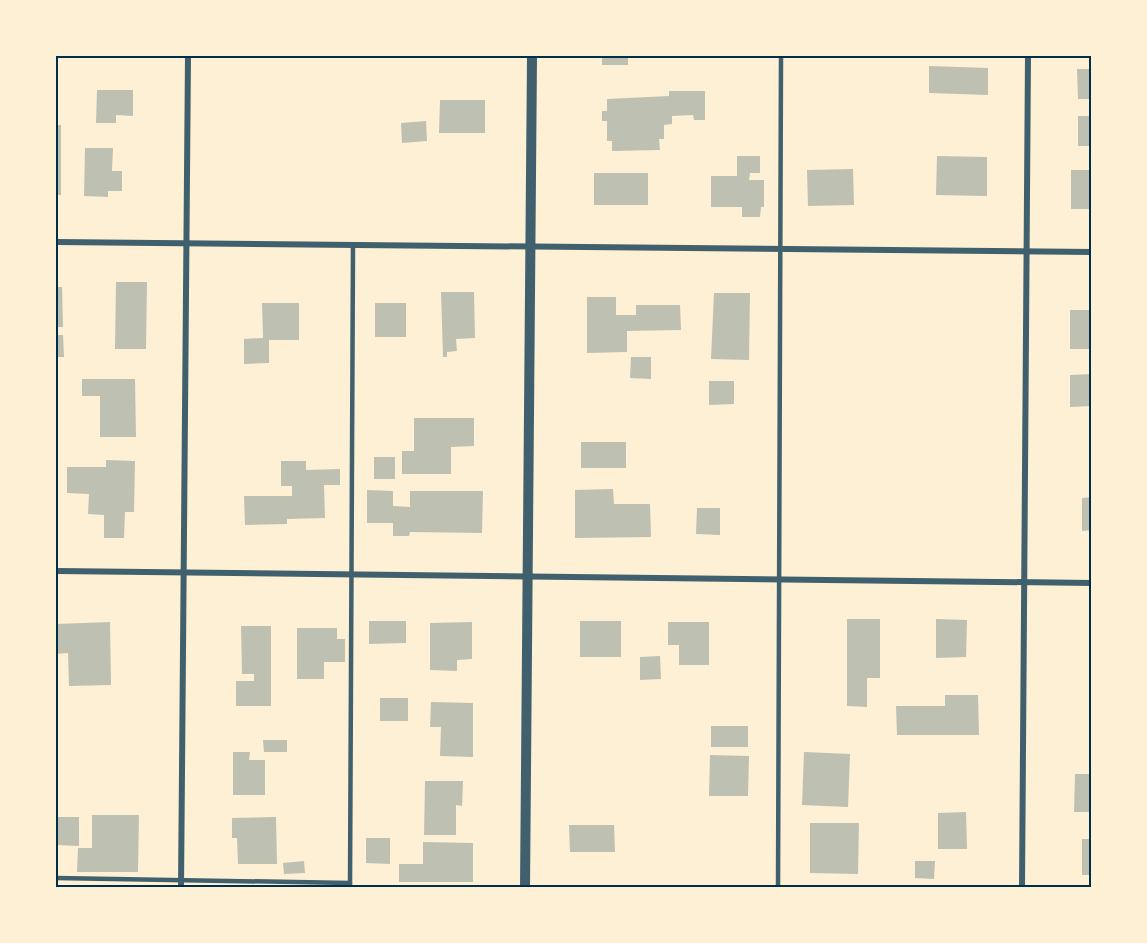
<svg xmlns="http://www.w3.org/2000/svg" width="1147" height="943" font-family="'PT Sans',sans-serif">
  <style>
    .building { fill: #bec0b2 }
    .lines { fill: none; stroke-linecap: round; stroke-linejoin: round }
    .service { stroke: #3f606c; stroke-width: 4.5 }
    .minor { stroke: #3f606c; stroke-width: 6 }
    .tertiary { stroke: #3f606c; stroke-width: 10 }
    .neatline { fill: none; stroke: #003049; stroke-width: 2 }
  </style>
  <rect width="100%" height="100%" fill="#fdf0d5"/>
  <g class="building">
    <rect x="602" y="56" width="26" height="9"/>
    <path d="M929,66L988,68V95L929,93Z"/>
    <path d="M1077,69H1092V99H1078Z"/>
    <path d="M97,90H133V116L116,115V123H96Z"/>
    <path d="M669,91H705V120H694L693,115L672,116V124L664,125V139H659L660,150L612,151V141H607V121H602V111H607V99L669,96Z"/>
    <path d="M440,100H485V133H439Z"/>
    <rect x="1078" y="116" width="14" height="30"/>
    <path d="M426,121L427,141L402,143L401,123Z"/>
    <rect x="56" y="125" width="5" height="70"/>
    <path d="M85,148H113L112,171H122V191H108V197L84,196Z"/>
    <path d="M737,156H760V173H750L749,180H764V207H761L760,217H742V207H711V176H737Z"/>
    <path d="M937,156L987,157V196L936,195Z"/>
    <path d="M853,169L854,205L808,206L807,170Z"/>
    <rect x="1071" y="170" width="21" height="39"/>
    <rect x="594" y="173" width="54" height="32"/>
    <path d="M116,282H147L146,349H115Z"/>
    <path d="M56,287H62L63,327H56Z"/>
    <path d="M441,292H474L475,338L456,339L457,351L447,352V357H443Z"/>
    <path d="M714,293H750L749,360L711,359Z"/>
    <path d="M587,297H616V315H636V305H680L681,330L627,331V352L587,353Z"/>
    <path d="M262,303H299V340H269V363L244,364V339L263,338Z"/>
    <rect x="375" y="303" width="31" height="34"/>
    <rect x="1070" y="310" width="22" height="39"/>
    <path d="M56,335H63L64,357H56Z"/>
    <path d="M631,357H651V379L630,378Z"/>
    <path d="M1092,374V406L1070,407V375Z"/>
    <path d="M82,379H135L136,437H100V396H82Z"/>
    <path d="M709,381H734V404L709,405Z"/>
    <path d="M414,418H474V446L451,447V474H402V451H414Z"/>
    <rect x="581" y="442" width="45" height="26"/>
    <rect x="374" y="457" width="21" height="22"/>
    <path d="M106,460L135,461L134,512H125L124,538H104V515L88,514L89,494L67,493V467H106Z"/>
    <path d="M281,461H306V470L340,469V485H324L325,518L287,519V524L245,525L244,496H292V486H281Z"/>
    <path d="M613,489L614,504H650L651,537L575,538V490Z"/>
    <path d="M367,490L393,491V506L410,507V491H483L482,533L410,532L409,536H393V523H367Z"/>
    <path d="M1092,497V530L1082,531V498Z"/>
    <path d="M697,508H720V535L696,534Z"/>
    <path d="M847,619H880V678H867V707L847,706Z"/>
    <path d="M936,619L967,620L966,657L936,658Z"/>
    <path d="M369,621H406V643L369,644Z"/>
    <rect x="580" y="621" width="41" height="36"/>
    <path d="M110,622L111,685L69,686L68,653L56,654V624Z"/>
    <path d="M472,622V659L457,660V671L430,670V623Z"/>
    <path d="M668,622H709V665H679V645H668Z"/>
    <path d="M241,626H271V706H236V681H254V674H242Z"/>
    <path d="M297,628H337V639H345V662H324V679H297Z"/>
    <path d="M660,656L661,679L640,680V657Z"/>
    <path d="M945,695H978L979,735H897L896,706H945Z"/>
    <rect x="380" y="698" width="28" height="23"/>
    <path d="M431,702L473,703V757L440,756L441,727H430Z"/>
    <rect x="711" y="726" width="37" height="21"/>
    <path d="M263,740H287V752H264Z"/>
    <path d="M233,752H250L249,760H265V795H233Z"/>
    <path d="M804,752L850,754L848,807L802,805Z"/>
    <path d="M710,755L749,756L748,796H709Z"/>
    <path d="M1075,774H1092V812H1074Z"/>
    <path d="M425,781H463L462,806L456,805V835H424Z"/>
    <path d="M966,812L967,849H938V813Z"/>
    <path d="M92,815H139L138,872H77L78,848H92Z"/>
    <path d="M56,817H79V846L56,845Z"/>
    <path d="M276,817L277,864H238L237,838H232V818Z"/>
    <path d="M810,823H859L858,874L810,873Z"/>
    <path d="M569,825H614L615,852H570Z"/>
    <path d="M366,838H390V864L366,863Z"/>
    <rect x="1082" y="839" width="10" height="36"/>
    <path d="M423,842L473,843V882H399V864H423Z"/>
    <path d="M304,861L305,873L284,874L283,863Z"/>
    <path d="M915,861H935L934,879L915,878Z"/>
  </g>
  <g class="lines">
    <g class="service">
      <path d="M56,878L350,883"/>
      <path d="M350,888L353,245"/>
      <path d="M778,888L781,56"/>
    </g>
    <g class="minor">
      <path d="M56,242L1092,252"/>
      <path d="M56,571L1092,583"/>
      <path d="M181,888L188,56"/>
      <path d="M1022,888L1028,56"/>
    </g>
    <path class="tertiary" d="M525,888L532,56"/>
  </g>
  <rect width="1147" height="943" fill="none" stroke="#fdf0d5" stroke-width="114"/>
  <rect x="57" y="57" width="1033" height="829" class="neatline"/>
</svg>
